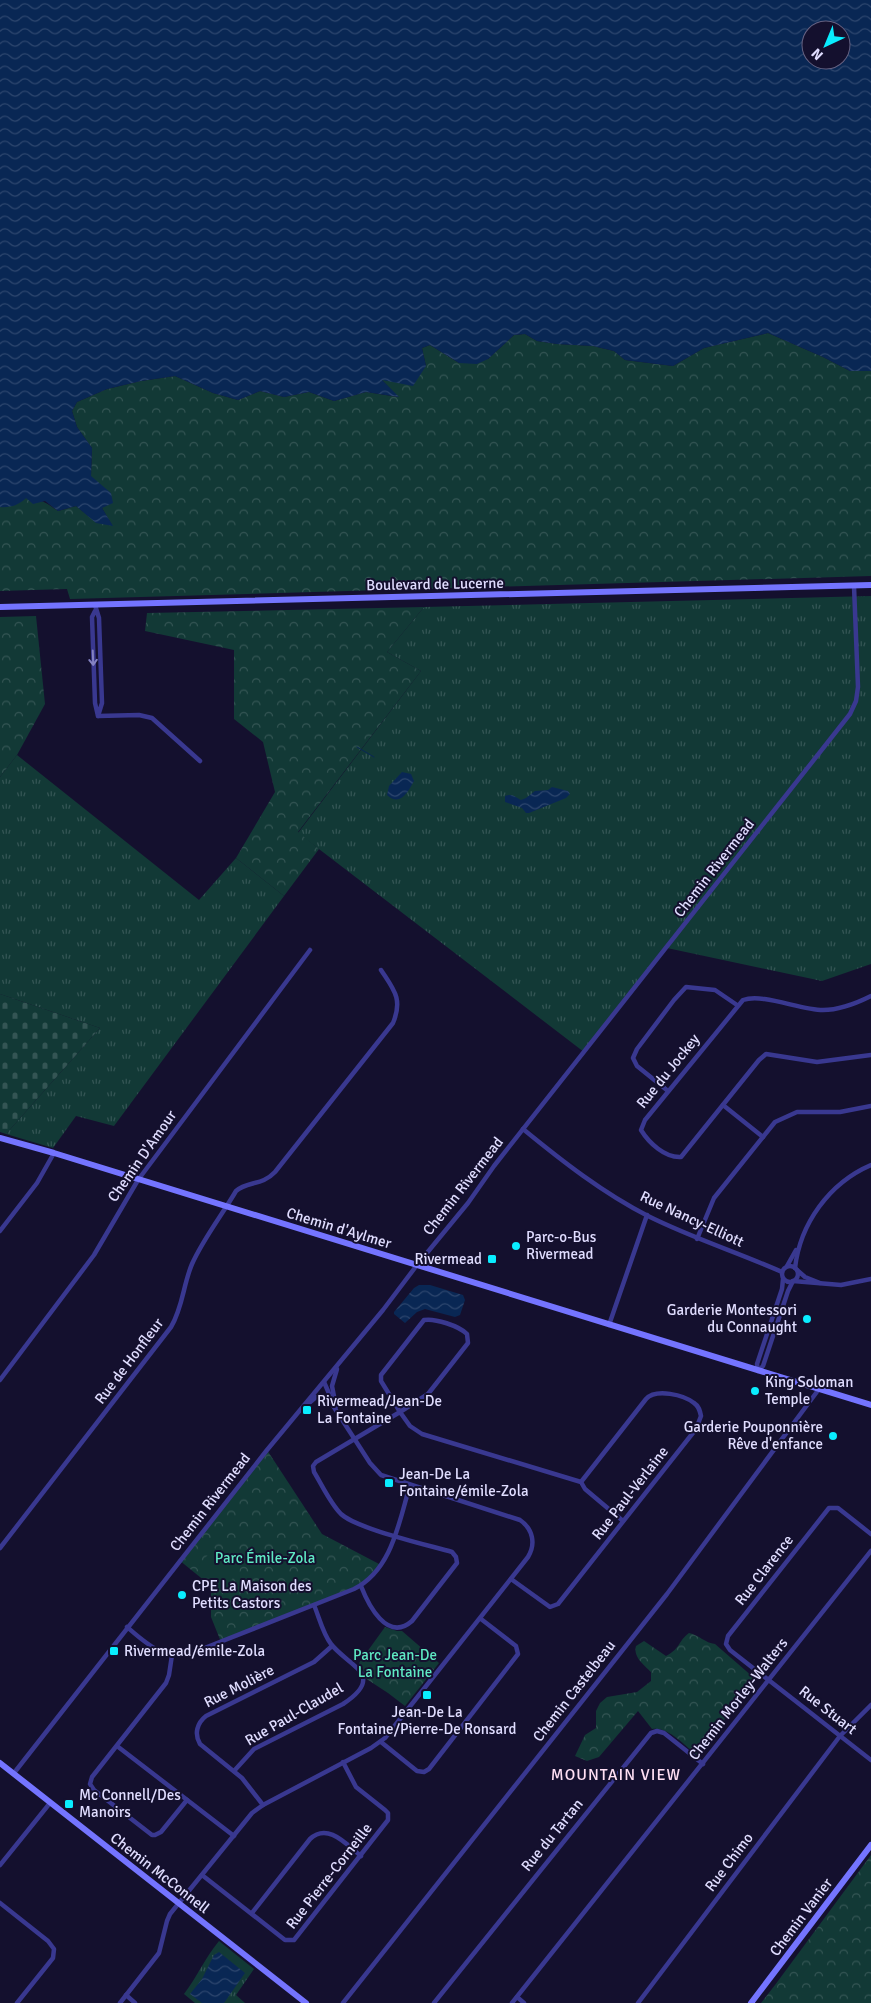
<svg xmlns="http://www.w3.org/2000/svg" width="871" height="2003" font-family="Signika,sans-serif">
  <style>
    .grass { fill: url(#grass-tufts) }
    .forest { fill: url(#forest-crowns) }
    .cemetery { fill: url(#cemetery-stones) }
    .pitch { fill: #123936 }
    .water { fill: url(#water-waves); fill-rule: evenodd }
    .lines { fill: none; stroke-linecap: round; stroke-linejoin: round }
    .stream { stroke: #092754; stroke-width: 1 }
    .street { stroke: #393890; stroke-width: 4.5 }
    .secondary { stroke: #7474ff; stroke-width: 6 }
    .oneway { stroke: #8482c2 }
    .poi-dot { fill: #09edff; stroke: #14102e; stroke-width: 2 }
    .labels { text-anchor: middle; stroke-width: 4; stroke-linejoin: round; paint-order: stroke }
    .street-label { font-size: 15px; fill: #e0ddff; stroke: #14102e }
    .poi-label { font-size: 15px; fill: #e0ddff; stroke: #14102e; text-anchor: start }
    .park-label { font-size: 15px; fill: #5fe9c3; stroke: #14102e }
    .neighbourhood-label { font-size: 16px; letter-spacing: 1px; fill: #ffdff4; stroke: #14102e }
  </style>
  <defs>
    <pattern id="grass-tufts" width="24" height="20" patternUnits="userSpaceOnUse" patternTransform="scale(1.25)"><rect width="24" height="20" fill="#123936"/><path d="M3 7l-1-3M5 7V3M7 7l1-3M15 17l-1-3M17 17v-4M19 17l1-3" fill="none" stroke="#345554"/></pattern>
    <pattern id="forest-crowns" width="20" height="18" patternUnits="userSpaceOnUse" patternTransform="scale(1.25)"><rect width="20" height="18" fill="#123936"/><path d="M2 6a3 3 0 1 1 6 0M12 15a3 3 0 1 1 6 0" fill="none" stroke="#345554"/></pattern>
    <pattern id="cemetery-stones" width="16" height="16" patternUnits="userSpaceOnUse" patternTransform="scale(1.25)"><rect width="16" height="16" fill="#123936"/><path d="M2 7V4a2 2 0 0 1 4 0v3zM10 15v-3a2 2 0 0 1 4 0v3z" fill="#345554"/></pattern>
    <pattern id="water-waves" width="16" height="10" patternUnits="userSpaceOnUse" patternTransform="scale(1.25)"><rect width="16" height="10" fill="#092754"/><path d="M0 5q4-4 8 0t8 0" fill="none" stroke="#2d466e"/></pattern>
  </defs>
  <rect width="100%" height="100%" fill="#14102e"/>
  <g class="grass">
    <path d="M871,596V964L822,981L667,948L584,1052L298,833L421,671L387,652L424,607Z"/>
    <path d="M17,755L199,900L236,858L284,896L114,1126L76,1116L53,1148L6,1134L100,1028L0,994V777Z"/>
    <path d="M219,1941L254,1969L236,1995L245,2003H195L184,1994C197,1977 205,1958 219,1941Z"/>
  </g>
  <g class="forest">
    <path d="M768,333L823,357L850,371H871V576L70,599L67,589L0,591V507C10,508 16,499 26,498C38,496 49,505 58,511L76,506L96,522L112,525L102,508L91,476L92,448L77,427L72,411L77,402L107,389L141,381L175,376L213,393L238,400L260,391L284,397L309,392L334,401L366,392L398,397L381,379L426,366L422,348L430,345L459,363L488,359L514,335L525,334L537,341L557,344L593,346L614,351L625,360L673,366L704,348Z"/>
    <path d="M424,607L387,652L421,671L298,832L319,849L284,896L236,858L275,792L263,742L234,719V650L145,631L147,613Z"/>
    <path d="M36,616L45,704L17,755L0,777V617Z"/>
    <path d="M267,1450L322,1534L381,1565L361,1586L221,1642L211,1617V1586L179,1560Z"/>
    <path d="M385,1627L397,1631H402L439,1663L405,1706L388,1693L365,1678L363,1669L359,1663Z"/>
    <path d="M689,1633C699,1635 705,1643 715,1644L753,1677V1681L725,1718L723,1724L697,1755C685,1746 668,1726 652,1729L638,1711L599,1757L587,1761L575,1756L585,1735L596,1728V1711L600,1703L607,1697L637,1692L651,1681V1672C644,1665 633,1657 636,1646L644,1641L666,1656C681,1648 678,1641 689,1633Z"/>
    <path d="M871,1855V2003H761L775,1985Z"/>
  </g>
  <path class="cemetery" d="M0,994L100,1028L6,1134L0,1132Z"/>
  <g class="pitch">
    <path d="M214,1548L240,1570L225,1587L199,1565Z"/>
    <path d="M254,1581C259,1590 270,1594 267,1604L261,1608L254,1605L246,1587Z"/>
  </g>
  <g class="water">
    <path d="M0,0H871V371H850L823,357L768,333L704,348L673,366L625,360L614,351L593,346L557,344L537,341L525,334L514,335L488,359L477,364L459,363L430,345L422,348L426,366L413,386L382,380L399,397L366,392L334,401L309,392L284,397L260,391L238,400L213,393L175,376L141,381L107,389L77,402L72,411L77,427L92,448L91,476L111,493L113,503L102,508L113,526L96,523L76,506L58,511L45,501L33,504L26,498C19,505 10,508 0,507ZM811,30H841V60H811Z"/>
    <path d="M402,772L411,774L414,781C408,792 400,807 387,795L389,786Z"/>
    <path d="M552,787L568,791L570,794L566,798L529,813H526L522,808L505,802V796C513,793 515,797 521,800L526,798L535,791L548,790Z"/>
    <path d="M419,1285H430L463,1295L465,1300L460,1315L455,1317L425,1309L417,1312L405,1323L394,1314V1312L414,1288Z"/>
    <path d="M219,1952L245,1973L224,2003H202L190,1994L202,1979L214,1955Z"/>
  </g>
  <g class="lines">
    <path class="stream" d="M357,747L374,757"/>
    <g class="street">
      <path d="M95,605L99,618L102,703L98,716L95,703L92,617L95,611"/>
      <path d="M98,716L139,715L152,718L200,761"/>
      <path d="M871,996C857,1003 839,1010 823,1010C800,1010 763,993 743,1000L645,1120L641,1130C649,1143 665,1158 681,1157L759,1060L766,1054L817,1062L871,1055"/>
      <path d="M668,1091L637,1066L633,1058L637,1049L674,1000L686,987L715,990L737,1005"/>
      <path d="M723,1105L763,1137"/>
      <path d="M523,1129C562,1161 603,1193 648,1216C692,1238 737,1252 782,1272"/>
      <path d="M0,1231L37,1183L54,1153"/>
      <path d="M697,1239L714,1198L775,1122L797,1112H840L871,1106"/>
      <circle cx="790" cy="1274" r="8"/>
      <path d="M787,1266L796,1250"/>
      <path d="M795,1268C800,1224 829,1183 871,1165"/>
      <path d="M797,1270L805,1277L820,1283"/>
      <path d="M793,1281L841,1285L871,1279"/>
      <path d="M424,1320C435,1318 459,1326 467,1334L468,1343L428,1394L400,1412L381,1381V1375Z"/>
      <path d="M609,1325L647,1215"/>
      <path d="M758,1371L763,1366L788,1291L793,1281"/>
      <path d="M758,1371L757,1364L782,1289L783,1279"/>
      <path d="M0,1380L94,1255L138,1180L310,950"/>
      <path d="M324,1382L331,1398"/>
      <path d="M336,1407L332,1386L337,1369"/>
      <path d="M871,1534L838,1508H829L728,1636L726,1644L730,1650L871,1760"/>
      <path d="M0,1548L171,1327C183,1307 183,1285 192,1264C203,1239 222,1215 236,1191C247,1181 262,1186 275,1172L393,1023C403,999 394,990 381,970"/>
      <path d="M511,1579L550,1607L558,1604L696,1429L701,1416C700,1411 699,1406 694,1403C684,1395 656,1388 646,1399L581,1482"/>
      <path d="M361,1586C368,1604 387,1643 412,1621L457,1563L456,1557L452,1552C428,1545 357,1529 341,1514C330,1503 322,1485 314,1472L313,1466L316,1462L400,1412L410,1426L422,1434L581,1482L585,1489L623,1521"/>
      <path d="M127,1627C149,1646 161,1658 192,1653L354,1589C392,1570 399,1522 410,1485"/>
      <path d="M172,1655L169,1675L166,1683L92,1777L90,1784L94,1790L152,1835H155L161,1832L187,1800"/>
      <path d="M381,1742L417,1771L424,1772L429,1769L518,1654L516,1646L481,1619"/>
      <path d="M117,1746L234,1836"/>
      <path d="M234,1771L254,1749L343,1704C387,1675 348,1666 331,1644C323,1634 319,1617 314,1605"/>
      <path d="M14,1773L267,1450L383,1310L417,1265L468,1203L494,1166L850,714L856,701L858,687L854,586"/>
      <path d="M263,1805L242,1778L200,1744C194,1734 197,1723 206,1716L314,1662L332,1646"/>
      <path d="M0,1865L50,1803"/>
      <path d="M202,1875L285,1940H294L388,1820V1813L385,1810L356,1787L343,1762"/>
      <path d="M0,1903L48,1941L54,1949L53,1958L17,2003"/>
      <path d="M252,1913L310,1839C328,1822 347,1845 361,1856"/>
      <path d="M126,1995L135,2003"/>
      <path d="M517,1997L524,2003"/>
      <path d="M120,2003L159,1953L167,1921L170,1914L252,1813L263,1805L371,1748L385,1738L528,1557C536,1544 533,1529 520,1520L381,1475L370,1463L328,1398L316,1397L308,1404"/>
      <path d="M343,2003L667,1594L819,1389"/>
      <path d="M434,2003L651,1733L657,1731L664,1733L703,1764"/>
      <path d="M512,2003L871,1551"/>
      <path d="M638,2003L840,1736L871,1705"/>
    </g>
    <g class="secondary">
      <path d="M0,607L871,585"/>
      <path d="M0,1138L54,1153L871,1405"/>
      <path d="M0,1763L306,2003"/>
      <path d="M751,2003L871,1845"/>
    </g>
  </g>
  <defs><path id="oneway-shaft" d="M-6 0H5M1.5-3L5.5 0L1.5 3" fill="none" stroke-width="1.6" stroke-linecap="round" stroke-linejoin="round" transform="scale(1.25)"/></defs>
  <use class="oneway" href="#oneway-shaft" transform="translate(93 658) rotate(88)"/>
  <g class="poi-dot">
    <circle cx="516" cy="1246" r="5"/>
    <rect x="487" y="1254" width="10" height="10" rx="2.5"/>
    <circle cx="807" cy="1319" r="5"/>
    <circle cx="755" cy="1391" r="5"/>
    <rect x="302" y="1405" width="10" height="10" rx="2.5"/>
    <circle cx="833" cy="1436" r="5"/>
    <rect x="384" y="1478" width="10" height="10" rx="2.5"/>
    <circle cx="182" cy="1595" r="5"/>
    <rect x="109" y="1646" width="10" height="10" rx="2.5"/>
    <rect x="422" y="1690" width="10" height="10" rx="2.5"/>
    <rect x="64" y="1799" width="10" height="10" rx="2.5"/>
  </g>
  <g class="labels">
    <g class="street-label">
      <text transform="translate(435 584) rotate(-1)" y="5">Boulevard de Lucerne</text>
      <text transform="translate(714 868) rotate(-52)" y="5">Chemin Rivermead</text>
      <text transform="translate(668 1071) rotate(-51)" y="5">Rue du Jockey</text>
      <text transform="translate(142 1156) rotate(-55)" y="5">Chemin D'Amour</text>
      <text transform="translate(463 1186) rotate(-52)" y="5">Chemin Rivermead</text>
      <text transform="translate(692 1219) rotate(25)" y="5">Rue Nancy-Elliott</text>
      <text transform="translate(339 1228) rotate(17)" y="5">Chemin d'Aylmer</text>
      <text transform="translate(129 1361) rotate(-53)" y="5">Rue de Honfleur</text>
      <text transform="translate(630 1493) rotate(-52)" y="5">Rue Paul-Verlaine</text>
      <text transform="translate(210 1502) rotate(-52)" y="5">Chemin Rivermead</text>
      <text transform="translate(764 1570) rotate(-52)" y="5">Rue Clarence</text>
      <text transform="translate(239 1686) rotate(-27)" y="5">Rue Molière</text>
      <text transform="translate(574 1691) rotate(-52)" y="5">Chemin Castelbeau</text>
      <text transform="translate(738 1699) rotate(-52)" y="5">Chemin Morley-Walters</text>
      <text transform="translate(828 1710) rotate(38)" y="5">Rue Stuart</text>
      <text transform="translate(294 1714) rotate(-30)" y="5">Rue Paul-Claudel</text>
      <text transform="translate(552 1835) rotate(-51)" y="5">Rue du Tartan</text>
      <text transform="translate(729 1862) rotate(-53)" y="5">Rue Chimo</text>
      <text transform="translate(160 1873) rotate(38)" y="5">Chemin McConnell</text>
      <text transform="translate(329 1876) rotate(-52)" y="5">Rue Pierre-Corneille</text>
      <text transform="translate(801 1917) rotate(-53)" y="5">Chemin Vanier</text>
    </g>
    <g class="poi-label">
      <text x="526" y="1242">Parc-o-Bus<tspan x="526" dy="17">Rivermead</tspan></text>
      <text x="482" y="1264" text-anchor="end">Rivermead</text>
      <text x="797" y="1315" text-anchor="end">Garderie Montessori<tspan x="797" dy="17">du Connaught</tspan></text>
      <text x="765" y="1387">King Soloman<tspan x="765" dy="17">Temple</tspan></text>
      <text x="317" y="1406">Rivermead/Jean-De<tspan x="317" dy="17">La Fontaine</tspan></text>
      <text x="823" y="1432" text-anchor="end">Garderie Pouponnière<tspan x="823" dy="17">Rêve d'enfance</tspan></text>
      <text x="399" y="1479">Jean-De La<tspan x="399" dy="17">Fontaine/émile-Zola</tspan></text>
      <text x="192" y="1591">CPE La Maison des<tspan x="192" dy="17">Petits Castors</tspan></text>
      <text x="124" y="1656">Rivermead/émile-Zola</text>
      <text x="427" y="1717" text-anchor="middle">Jean-De La<tspan x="427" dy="17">Fontaine/Pierre-De Ronsard</tspan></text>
      <text x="79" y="1800">Mc Connell/Des<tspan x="79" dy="17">Manoirs</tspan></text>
    </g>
    <g class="park-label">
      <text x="265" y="1563">Parc Émile-Zola</text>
      <text x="395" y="1660">Parc Jean-De<tspan x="395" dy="17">La Fontaine</tspan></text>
    </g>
    <g class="neighbourhood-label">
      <text x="616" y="1780">MOUNTAIN VIEW</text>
    </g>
  </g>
  <g transform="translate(826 45) rotate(224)"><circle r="24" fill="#14102e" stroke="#666282"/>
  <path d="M0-4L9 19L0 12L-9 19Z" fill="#09edff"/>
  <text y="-8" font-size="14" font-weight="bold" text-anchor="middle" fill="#e0ddff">N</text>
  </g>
</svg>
